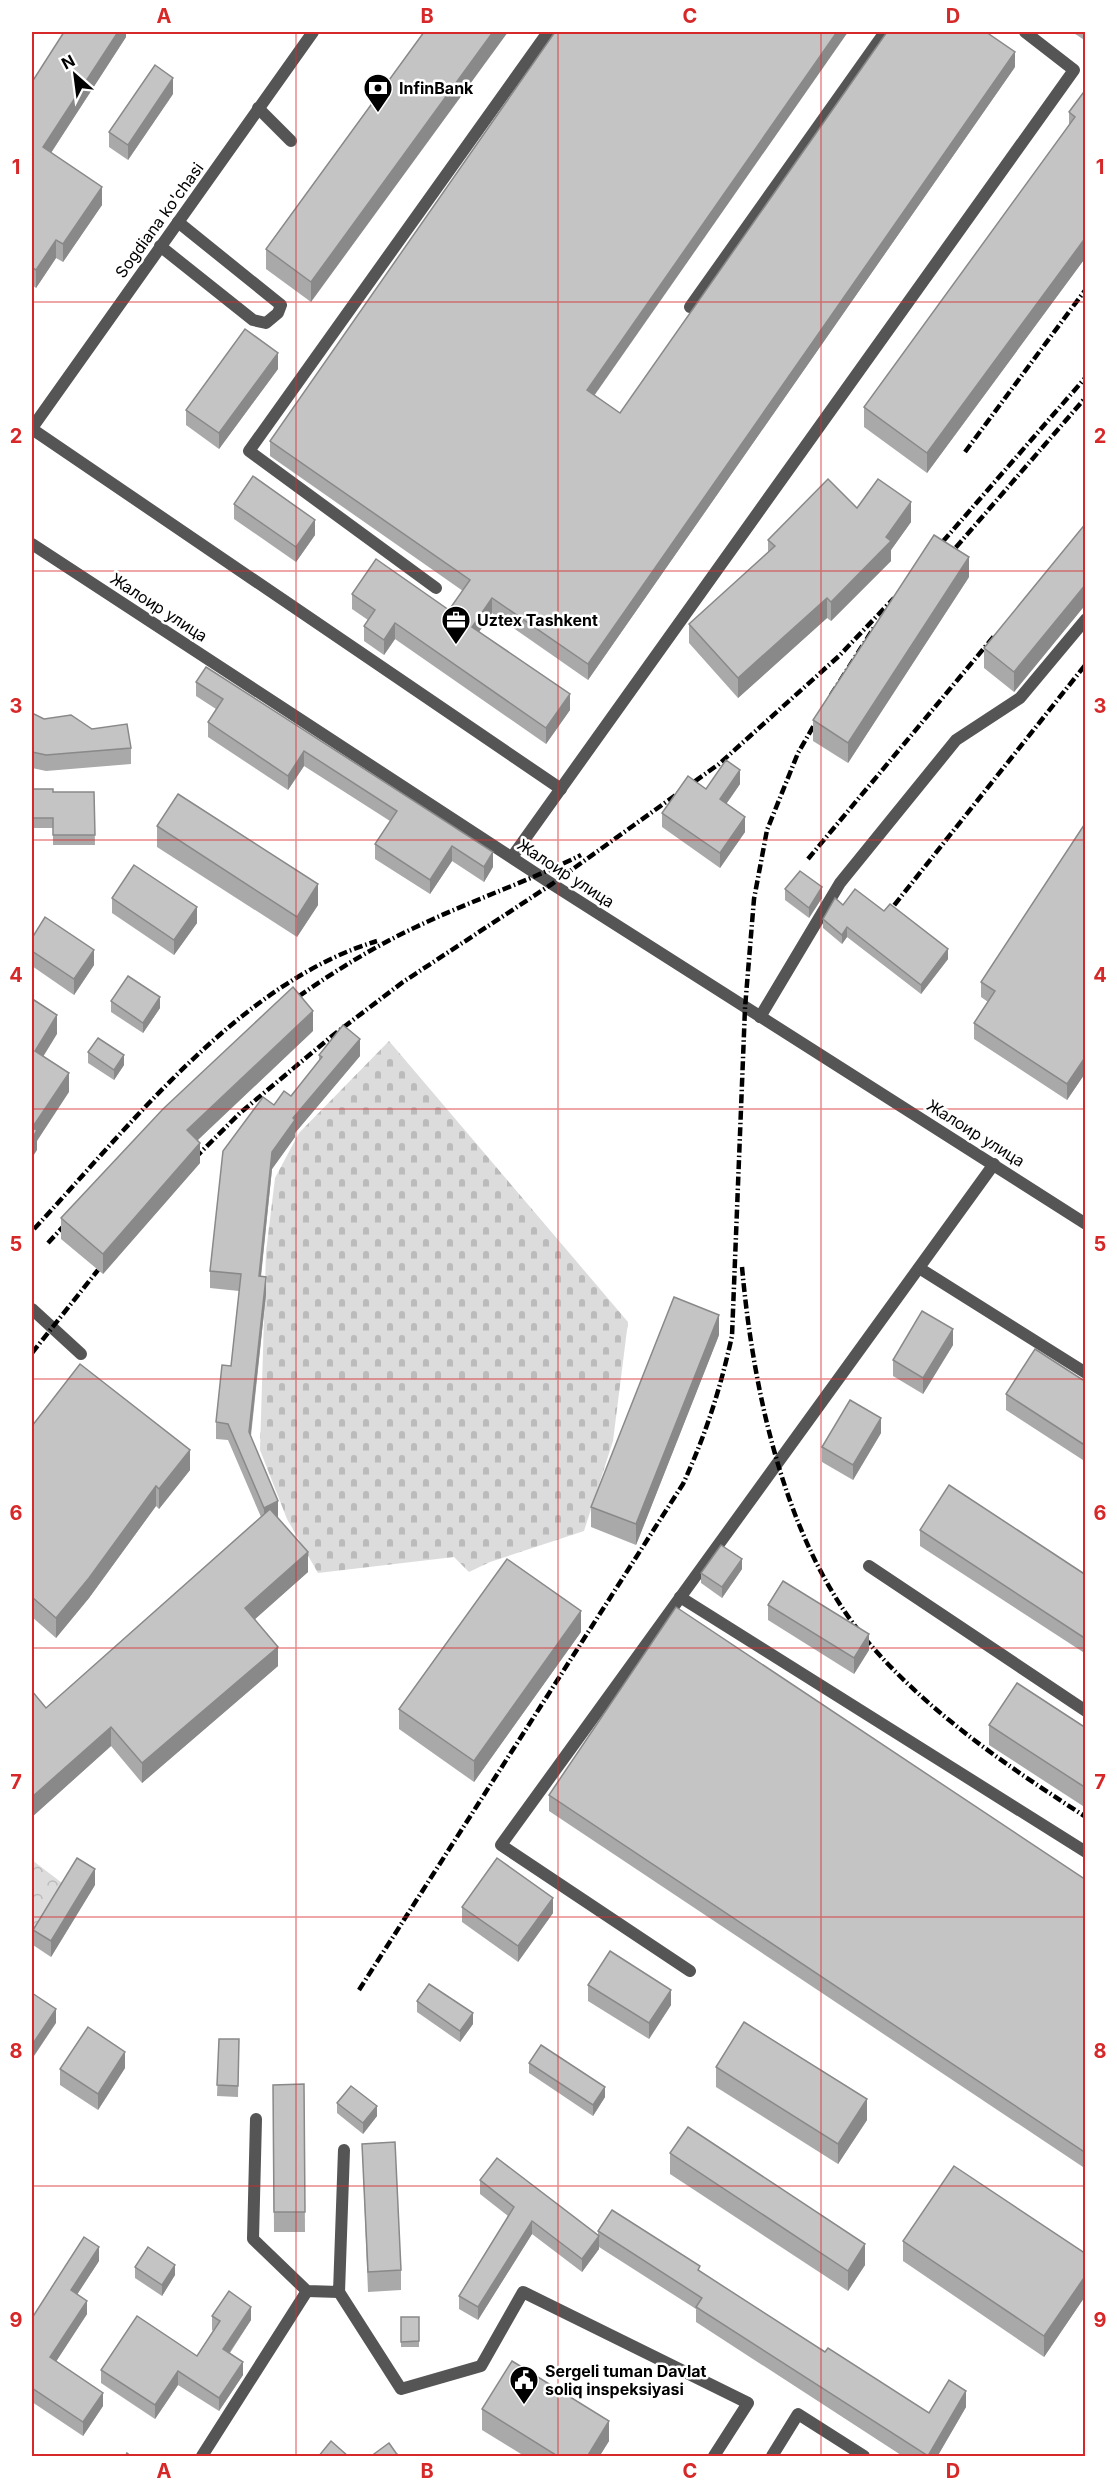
<svg xmlns="http://www.w3.org/2000/svg" width="1117" height="2488" font-family="Inter,sans-serif">
  <style>
    .cemetery { fill: url(#cemetery-stones) }
    .park { fill: url(#park-crowns) }
    .lines { fill: none; stroke-linecap: round; stroke-linejoin: round }
    .service { stroke: #555; stroke-width: 12 }
    .minor { stroke: #555; stroke-width: 12 }
    .tertiary { stroke: #555; stroke-width: 12 }
    .rail { stroke: #000; stroke-width: 4.5; stroke-dasharray: 9 3 1.5 3; stroke-linecap: butt }
    .wall { fill: #a9a9a9 }
    .shaded-wall { fill: #898989 }
    .building { fill: #c4c4c4; stroke: #898989; stroke-width: 1.5 }
    .grid { fill: none; stroke: #d62828; stroke-width: 1.5; stroke-opacity: 0.55 }
    .labels { text-anchor: middle; stroke-width: 5; stroke-linejoin: round; paint-order: stroke }
    .poi-label { font-size: 16px; font-weight: bold; fill: #000; stroke: #fff; text-anchor: start }
    .street-label { font-size: 16px; fill: #000; stroke: #fff }
    .neatline { fill: none; stroke: #d62828; stroke-width: 2 }
    .grid-label { font-size: 20px; text-anchor: middle; font-weight: bold; fill: #d62828 }
  </style>
  <defs>
    <pattern id="cemetery-stones" width="16" height="16" patternUnits="userSpaceOnUse" patternTransform="scale(1.5)"><rect width="16" height="16" fill="#dcdcdc"/><path d="M2 7V4a2 2 0 0 1 4 0v3zM10 15v-3a2 2 0 0 1 4 0v3z" fill="#bbb"/></pattern>
    <pattern id="park-crowns" width="20" height="18" patternUnits="userSpaceOnUse" patternTransform="scale(1.5)"><rect width="20" height="18" fill="#dcdcdc"/><path d="M2 6a3 3 0 1 1 6 0M12 15a3 3 0 1 1 6 0" fill="none" stroke="#bbb"/></pattern>
  </defs>
  <rect width="100%" height="100%" fill="#fff"/>
  <path class="cemetery" d="M389,1041L628,1322L613,1441L584,1531L490,1562L469,1572L454,1557L318,1573L287,1519L260,1450L266,1252L275,1178L299,1133Z"/>
  <path class="park" d="M32,1860L66,1886L32,1945Z"/>
  <g class="lines">
    <g class="service">
      <path d="M258,108L291,141"/>
      <path d="M160,246L253,320L266,323L278,313L281,305L178,222"/>
      <path d="M690,307L885,32"/>
      <path d="M32,429L561,789"/>
      <path d="M436,588L249,451L548,32"/>
      <path d="M512,857L1074,70L1025,32"/>
      <path d="M760,1017L840,883L956,740L1020,698L1086,619"/>
      <path d="M919,1268L1086,1373"/>
      <path d="M32,1309L81,1354"/>
      <path d="M869,1566L1086,1711"/>
      <path d="M680,1597L1086,1852"/>
      <path d="M690,1971L501,1845L994,1164"/>
      <path d="M256,2119L253,2239L307,2291L339,2292L344,2150"/>
      <path d="M339,2292L401,2389L481,2366L523,2292L748,2403L714,2456"/>
      <path d="M202,2456L307,2291"/>
      <path d="M772,2456L798,2414L864,2456"/>
    </g>
    <path class="minor" d="M32,428L313,32"/>
    <path class="tertiary" d="M32,544L552,884L1086,1224"/>
    <g class="rail">
      <path d="M965,452L1086,289"/>
      <path d="M932,554L1086,377"/>
      <path d="M945,560L1086,397"/>
      <path d="M831,695L875,626"/>
      <path d="M808,859L995,635"/>
      <path d="M884,918L1086,664"/>
      <path d="M285,1006C327,976 369,949 416,927C470,901 527,882 581,855"/>
      <path d="M195,1158L240,1113L332,1036L403,982L552,884L719,764L839,656L894,598"/>
      <path d="M34,1229C129,1127 240,982 377,941"/>
      <path d="M48,1243L73,1216"/>
      <path d="M742,1267C753,1390 785,1544 867,1641C929,1713 1007,1766 1086,1817"/>
      <path d="M32,1353L98,1270"/>
      <path d="M359,1990L683,1484C706,1434 720,1390 732,1336L745,1008L754,899L767,830L798,753L821,713"/>
    </g>
  </g>
  <g class="wall">
    <path d="M126,32V37L51,153L102,205L63,262L56,258L36,288L32,285V82Z"/>
    <path d="M424,32L311,302L266,269V249Z"/>
    <path d="M1072,32H1086V41Z"/>
    <path d="M1015,67L588,680L492,613L479,632L570,710L546,744L395,639L384,655L364,641V626L368,620L352,609V594L449,610L463,591L270,456V441L594,395L620,413Z"/>
    <path d="M1086,89V257L927,473L864,427V407L1069,126V112Z"/>
    <path d="M173,94L128,160L109,147V132Z"/>
    <path d="M278,369L219,449L186,425V410Z"/>
    <path d="M234,504L315,535L296,562L234,519Z"/>
    <path d="M857,508L911,522L891,550V561L831,621L827,618L738,698L689,643V624L768,552V540Z"/>
    <path d="M1086,523V604L1014,692L984,668V648Z"/>
    <path d="M969,577L848,763L813,741V720Z"/>
    <path d="M196,682L493,867L484,882L452,861L430,894L375,859V844L390,821L304,766L288,790L208,737V722L216,709L196,696Z"/>
    <path d="M32,713L44,719L92,729L131,748V764L46,771L32,768Z"/>
    <path d="M740,784L726,804L745,832L720,868L662,827V813L706,789Z"/>
    <path d="M32,789L53,792H94L95,845H53V828H32Z"/>
    <path d="M1086,822V1072L1067,1100L974,1039V1023L988,1002L981,997V982Z"/>
    <path d="M157,826L318,905L297,937L157,847Z"/>
    <path d="M785,889L822,898L809,918L785,900Z"/>
    <path d="M112,898L197,923L174,955L112,913Z"/>
    <path d="M843,905L948,959L921,994L847,937L842,944L823,928V919Z"/>
    <path d="M32,938L94,965L74,995L32,966Z"/>
    <path d="M111,1001L160,1008L143,1033L111,1012Z"/>
    <path d="M313,1031L198,1140L200,1163L103,1274L61,1239V1218Z"/>
    <path d="M88,1052L124,1065L114,1080L88,1063Z"/>
    <path d="M319,1055L360,1056L295,1133V1137L272,1169L261,1277L266,1294L251,1436L278,1518L308,1572L255,1619L278,1666L142,1783L111,1746L32,1817V1691L46,1708L261,1517L228,1440L216,1439V1422L231,1366L239,1291L210,1288V1271L274,1105L291,1096L319,1061Z"/>
    <path d="M719,1335L636,1545L591,1527V1507Z"/>
    <path d="M953,1345L923,1394L893,1376V1360Z"/>
    <path d="M1086,1382V1462L1006,1410V1394Z"/>
    <path d="M32,1426L190,1470L159,1509L156,1506L89,1598L56,1638L32,1617Z"/>
    <path d="M881,1433L853,1480L822,1462V1447Z"/>
    <path d="M920,1530L1086,1575V1654L920,1546Z"/>
    <path d="M742,1569L722,1598L701,1583V1573Z"/>
    <path d="M768,1605L869,1650L854,1674L768,1620Z"/>
    <path d="M581,1632L474,1782L399,1729V1709Z"/>
    <path d="M989,1725L1086,1728V1808L989,1745Z"/>
    <path d="M549,1795L1086,1880V2169L549,1811Z"/>
    <path d="M95,1885L51,1957L33,1945V1930Z"/>
    <path d="M462,1907L553,1913L518,1962L462,1922Z"/>
    <path d="M588,1985L671,2005L649,2039L588,2001Z"/>
    <path d="M417,2001L473,2024L460,2042L417,2012Z"/>
    <path d="M219,2039H239L238,2097L217,2096Z"/>
    <path d="M529,2063L605,2097L593,2116L529,2073Z"/>
    <path d="M716,2067L867,2120L838,2164L716,2087Z"/>
    <path d="M125,2068L98,2110L60,2085V2069Z"/>
    <path d="M304,2084L305,2232H274L273,2085Z"/>
    <path d="M337,2103L377,2116L363,2134L337,2113Z"/>
    <path d="M362,2144L401,2270V2290L368,2292Z"/>
    <path d="M670,2153L865,2265L848,2291L670,2174Z"/>
    <path d="M480,2180L598,2235V2231L700,2272L825,2352L929,2413L966,2407L937,2457H904L696,2322V2309L599,2247V2249L582,2272L532,2234L478,2320L459,2309V2296L508,2216L480,2194Z"/>
    <path d="M903,2241L1086,2254V2295L1044,2357L903,2261Z"/>
    <path d="M99,2261L77,2294L87,2314L56,2361L103,2406L83,2436L32,2402V2318Z"/>
    <path d="M135,2267L175,2275L162,2296L135,2278Z"/>
    <path d="M212,2316L251,2320L230,2353L243,2375L219,2411L178,2385L155,2419L101,2383V2370L197,2356L213,2331L212,2330Z"/>
    <path d="M401,2317L419,2341V2347H401Z"/>
    <path d="M482,2409L609,2441L599,2457H526L482,2430Z"/>
  </g>
  <g class="shaded-wall">
    <path d="M118,32H126V37L43,165V147Z"/>
    <path d="M493,32H508L311,302V282Z"/>
    <path d="M837,32H848L587,406V390Z"/>
    <path d="M1015,52V67L588,680V664Z"/>
    <path d="M173,78V94L128,160V145Z"/>
    <path d="M102,187V205L63,262V244Z"/>
    <path d="M1086,237V257L927,473V453Z"/>
    <path d="M56,240V258L36,288V270Z"/>
    <path d="M278,353V369L219,449V433Z"/>
    <path d="M911,502V522L891,550V561L831,621V602L886,537Z"/>
    <path d="M315,520V535L296,562V547Z"/>
    <path d="M969,557V577L848,763V743Z"/>
    <path d="M1086,584V604L1014,692V672Z"/>
    <path d="M492,598V613L472,642V627Z"/>
    <path d="M827,598V618L738,698V678Z"/>
    <path d="M395,623V639L384,655V640Z"/>
    <path d="M570,694V710L546,744V728Z"/>
    <path d="M304,751V766L288,790V776Z"/>
    <path d="M740,770V784L720,813V799Z"/>
    <path d="M745,817V832L720,868V853Z"/>
    <path d="M452,846V861L430,894V880Z"/>
    <path d="M493,852V867L484,882V867Z"/>
    <path d="M318,884V905L297,937V917Z"/>
    <path d="M822,887V898L809,918V908Z"/>
    <path d="M197,907V923L174,955V940Z"/>
    <path d="M847,927V937L842,944V935Z"/>
    <path d="M948,949V959L921,994V985Z"/>
    <path d="M94,950V965L74,995V979Z"/>
    <path d="M160,997V1008L143,1033V1023Z"/>
    <path d="M313,1011V1031L187,1150V1130Z"/>
    <path d="M57,1015V1034L35,1070V1051Z"/>
    <path d="M360,1039V1056L295,1133V1137L272,1169L259,1293V1276L272,1152L293,1118Z"/>
    <path d="M124,1055V1065L114,1080V1070Z"/>
    <path d="M1086,1056V1072L1067,1100V1084Z"/>
    <path d="M69,1073V1092L37,1141V1150L32,1158V1128Z"/>
    <path d="M200,1143V1163L103,1274V1254Z"/>
    <path d="M266,1277V1294L249,1449V1432Z"/>
    <path d="M719,1315V1335L636,1545V1524Z"/>
    <path d="M953,1329V1345L923,1394V1378Z"/>
    <path d="M881,1418V1433L853,1480V1465Z"/>
    <path d="M190,1450V1470L159,1509V1489Z"/>
    <path d="M156,1486V1506L89,1598L56,1638V1618Z"/>
    <path d="M278,1501V1518L264,1524V1508Z"/>
    <path d="M308,1552V1572L245,1628V1608Z"/>
    <path d="M742,1559V1569L722,1598V1587Z"/>
    <path d="M581,1611V1632L474,1782V1761Z"/>
    <path d="M869,1634V1650L854,1674V1658Z"/>
    <path d="M278,1647V1666L142,1783V1763Z"/>
    <path d="M111,1727V1746L32,1817V1797Z"/>
    <path d="M95,1869V1885L51,1957V1941Z"/>
    <path d="M553,1898V1913L518,1962V1946Z"/>
    <path d="M671,1990V2005L649,2039V2023Z"/>
    <path d="M56,2009V2023L32,2059V2045Z"/>
    <path d="M473,2013V2024L460,2042V2031Z"/>
    <path d="M125,2052V2068L98,2110V2094Z"/>
    <path d="M605,2087V2097L593,2116V2105Z"/>
    <path d="M867,2099V2120L838,2164V2144Z"/>
    <path d="M377,2106V2116L363,2134V2123Z"/>
    <path d="M532,2221V2234L478,2320V2307Z"/>
    <path d="M599,2236V2249L582,2272V2259Z"/>
    <path d="M865,2244V2265L848,2291V2271Z"/>
    <path d="M99,2247V2261L71,2304V2290Z"/>
    <path d="M175,2265V2275L162,2296V2285Z"/>
    <path d="M1086,2275V2295L1044,2357V2336Z"/>
    <path d="M87,2301V2314L50,2371V2357Z"/>
    <path d="M251,2307V2320L223,2362V2349Z"/>
    <path d="M243,2362V2375L219,2411V2398Z"/>
    <path d="M178,2371V2385L155,2419V2405Z"/>
    <path d="M966,2391V2407L937,2457L928,2456Z"/>
    <path d="M103,2393V2406L83,2436V2422Z"/>
    <path d="M609,2421V2441L599,2457H587Z"/>
  </g>
  <g class="building">
    <path d="M64,32H118L43,147L102,187L63,244L56,240L36,270L32,267V82Z"/>
    <path d="M424,32H493L311,282L266,249Z"/>
    <path d="M555,32H837L587,390L620,413L887,32H986L1015,52L588,664L492,598L472,627L570,694L546,728L395,623L384,640L364,626L375,610L352,594L376,559L449,610L470,580L270,441Z"/>
    <path d="M155,65L173,78L128,145L109,132Z"/>
    <path d="M1086,89V237L927,453L864,407L1075,117L1069,112Z"/>
    <path d="M245,329L278,353L219,433L186,410Z"/>
    <path d="M253,476L315,520L296,547L234,504Z"/>
    <path d="M828,479L857,508L878,479L911,502L886,537L891,541L831,602L827,598L738,678L689,624L775,546L768,540Z"/>
    <path d="M1086,523V584L1014,672L984,648Z"/>
    <path d="M934,535L969,557L848,743L813,720Z"/>
    <path d="M206,667L493,852L484,867L452,846L430,880L375,844L397,811L304,751L288,776L208,722L223,699L196,682Z"/>
    <path d="M32,713L44,719L71,715L92,729L127,724L131,748L46,755L32,752Z"/>
    <path d="M726,760L740,770L720,799L745,817L720,853L662,813L688,776L706,789Z"/>
    <path d="M32,789H53V792H94L95,835H53V818H32Z"/>
    <path d="M178,794L318,884L297,917L157,826Z"/>
    <path d="M1086,822V1056L1067,1084L974,1023L995,991L981,982Z"/>
    <path d="M134,865L197,907L174,940L112,898Z"/>
    <path d="M800,871L822,887L809,908L785,889Z"/>
    <path d="M855,889L884,911L890,904L948,949L921,985L847,927L842,935L823,919L835,898L843,905Z"/>
    <path d="M45,917L94,950L74,979L32,951V938Z"/>
    <path d="M128,976L160,997L143,1023L111,1001Z"/>
    <path d="M293,987L313,1011L187,1130L200,1143L103,1254L61,1218L163,1109Z"/>
    <path d="M34,1000L57,1015L35,1051L69,1073L32,1128L37,1130L32,1139V1004Z"/>
    <path d="M343,1025L360,1039L293,1118L295,1120L272,1152L259,1276L266,1277L249,1432L278,1501L264,1508L228,1424L216,1422L222,1365L231,1366L241,1274L210,1271L223,1151L263,1097L274,1105L284,1091L291,1096L322,1057L319,1055Z"/>
    <path d="M98,1038L124,1055L114,1070L88,1052Z"/>
    <path d="M674,1297L719,1315L636,1524L591,1507Z"/>
    <path d="M922,1311L953,1329L923,1378L893,1360Z"/>
    <path d="M1035,1349L1086,1382V1446L1006,1394Z"/>
    <path d="M80,1364L190,1450L159,1489L156,1486L89,1578L56,1618L32,1597V1426Z"/>
    <path d="M850,1400L881,1418L853,1465L822,1447Z"/>
    <path d="M949,1485L1086,1575V1639L920,1530Z"/>
    <path d="M270,1509L308,1552L245,1608L278,1647L142,1763L111,1727L32,1797V1691L46,1708Z"/>
    <path d="M721,1545L742,1559L722,1587L701,1573Z"/>
    <path d="M507,1559L581,1611L474,1761L399,1709Z"/>
    <path d="M783,1581L869,1634L854,1658L768,1605Z"/>
    <path d="M676,1607L1086,1880V2153L549,1795Z"/>
    <path d="M1017,1683L1086,1728V1788L989,1725Z"/>
    <path d="M77,1858L95,1869L51,1941L33,1930Z"/>
    <path d="M497,1858L553,1898L518,1946L462,1907Z"/>
    <path d="M610,1951L671,1990L649,2023L588,1985Z"/>
    <path d="M429,1984L473,2013L460,2031L417,2001Z"/>
    <path d="M32,1993L56,2009L32,2045Z"/>
    <path d="M744,2022L867,2099L838,2144L716,2067Z"/>
    <path d="M88,2027L125,2052L98,2094L60,2069Z"/>
    <path d="M219,2039H239L238,2086L217,2085Z"/>
    <path d="M541,2045L605,2087L593,2105L529,2063Z"/>
    <path d="M304,2084L305,2212H274L273,2085Z"/>
    <path d="M351,2086L377,2106L363,2123L337,2103Z"/>
    <path d="M688,2127L865,2244L848,2271L670,2153Z"/>
    <path d="M395,2142L401,2270L368,2272L362,2144Z"/>
    <path d="M497,2158L599,2236L582,2259L532,2221L478,2307L459,2296L514,2207L480,2180Z"/>
    <path d="M954,2166L1086,2254V2275L1044,2336L903,2241Z"/>
    <path d="M612,2210L700,2266L698,2270L825,2352L828,2348L929,2413L949,2380L966,2391L928,2456L696,2307L702,2298L598,2231Z"/>
    <path d="M84,2237L99,2247L71,2290L87,2301L50,2357L103,2393L83,2422L32,2388V2318Z"/>
    <path d="M148,2247L175,2265L162,2285L135,2267Z"/>
    <path d="M229,2291L251,2307L223,2349L243,2362L219,2398L178,2371L155,2405L101,2370L137,2316L197,2356L220,2321L212,2316Z"/>
    <path d="M401,2317H419V2341L401,2342Z"/>
    <path d="M512,2361L609,2421L587,2457H559L482,2409Z"/>
    <path d="M331,2441L349,2457H318Z"/>
    <path d="M389,2443L396,2453L400,2457H370Z"/>
    <path d="M127,2453L132,2457H125Z"/>
  </g>
  <path class="grid" d="M296,32V2456M558,32V2456M821,32V2456M32,302H1086M32,571H1086M32,840H1086M32,1109H1086M32,1379H1086M32,1648H1086M32,1917H1086M32,2186H1086"/>
  <defs>
    <g id="bank-pin" transform="scale(1.5)"><path d="M0 17L-7.5 6A9.5 9.5 0 1 1 7.5 6Z" fill="#000" stroke="#fff"/><path d="M-6-4H6V4H-6ZM0-2.3a2.3 2.3 0 1 0 0 4.6a2.3 2.3 0 1 0 0-4.6Z" fill="#fff"/></g>
    <g id="office-pin" transform="scale(1.5)"><path d="M0 17L-7.5 6A9.5 9.5 0 1 1 7.5 6Z" fill="#000" stroke="#fff"/><path d="M-6-3h4V-5.5h4V-3h4V5H-6ZM-1-4.5V-3h2v-1.5ZM-6 0V1H6V0Z" fill="#fff"/></g>
    <g id="civic-pin" transform="scale(1.5)"><path d="M0 17L-7.5 6A9.5 9.5 0 1 1 7.5 6Z" fill="#000" stroke="#fff"/><path d="M-.6-6.5H3V-4.5H.6V-3L4-1V1h2V6H-6V1h2V-1L-.6-3ZM-1.2 2.5V6h2.4V2.5Z" fill="#fff"/></g>
  </defs>
  <g fill-rule="evenodd">
    <use href="#bank-pin" x="378" y="88"/>
    <use href="#office-pin" x="456" y="620"/>
    <use href="#civic-pin" x="524" y="2380"/>
  </g>
  <g class="labels">
    <g class="poi-label">
      <text x="399" y="94">InfinBank</text>
      <text x="477" y="626">Uztex Tashkent</text>
      <text x="545" y="2377">Sergeli tuman Davlat<tspan x="545" dy="18">soliq inspeksiyasi</tspan></text>
    </g>
    <g class="street-label">
      <text transform="translate(159 220) rotate(-54)" y="6">Sogdiana ko'chasi</text>
      <text transform="translate(159 607) rotate(33)" y="6">Жалоир улица</text>
      <text transform="translate(566 873) rotate(33)" y="6">Жалоир улица</text>
      <text transform="translate(976 1133) rotate(32)" y="6">Жалоир улица</text>
    </g>
  </g>
  <rect width="1117" height="2488" fill="none" stroke="#ffffff" stroke-width="66"/>
  <g transform="translate(75 75) rotate(332)" stroke="#ffffff" stroke-width="4.5" paint-order="stroke">
  <path d="M0-4.5L10 22L0 15L-10 22Z" fill="#000000"/>
  <text y="-9" font-size="16" font-weight="bold" text-anchor="middle" fill="#000000">N</text>
  </g>
  <rect x="33" y="33" width="1051" height="2422" class="neatline"/>
  <g class="grid-label">
    <text x="164" y="23">A</text>
    <text x="427" y="23">B</text>
    <text x="690" y="23">C</text>
    <text x="953" y="23">D</text>
    <text x="16" y="174">1</text>
    <text x="1100" y="174">1</text>
    <text x="16" y="443">2</text>
    <text x="1100" y="443">2</text>
    <text x="16" y="713">3</text>
    <text x="1100" y="713">3</text>
    <text x="16" y="982">4</text>
    <text x="1100" y="982">4</text>
    <text x="16" y="1251">5</text>
    <text x="1100" y="1251">5</text>
    <text x="16" y="1520">6</text>
    <text x="1100" y="1520">6</text>
    <text x="16" y="1789">7</text>
    <text x="1100" y="1789">7</text>
    <text x="16" y="2058">8</text>
    <text x="1100" y="2058">8</text>
    <text x="16" y="2327">9</text>
    <text x="1100" y="2327">9</text>
    <text x="164" y="2478">A</text>
    <text x="427" y="2478">B</text>
    <text x="690" y="2478">C</text>
    <text x="953" y="2478">D</text>
  </g>
</svg>
